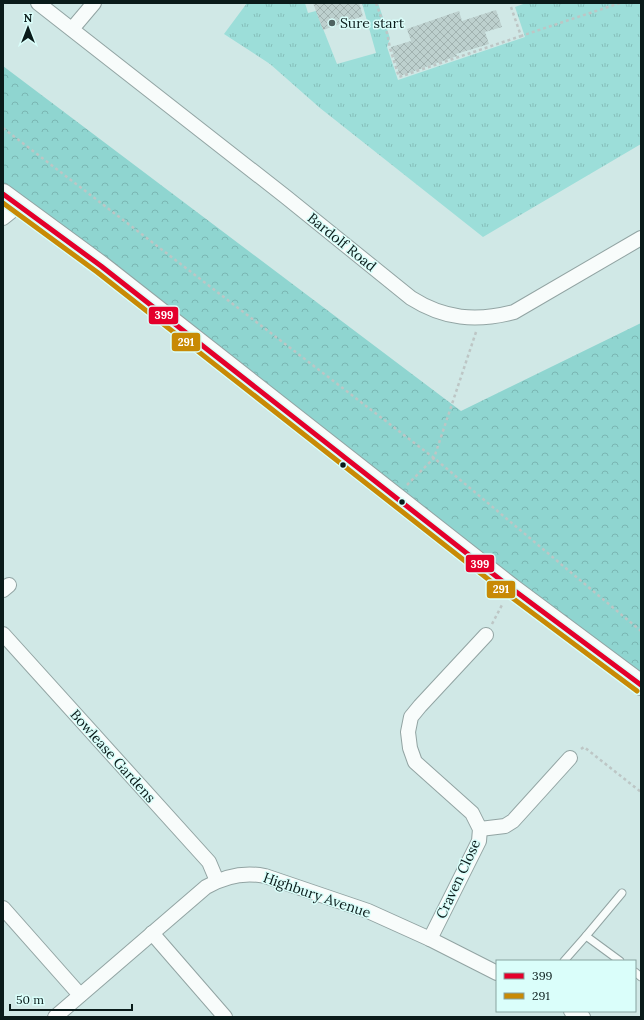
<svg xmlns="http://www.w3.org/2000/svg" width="644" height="1020" font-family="Lora,serif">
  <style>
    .grass { fill: url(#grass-tufts) }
    .forest { fill: url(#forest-crowns) }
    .building { fill: url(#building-cross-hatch) }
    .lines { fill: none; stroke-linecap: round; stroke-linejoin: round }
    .service-casing { stroke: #92a4a3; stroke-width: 9 }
    .minor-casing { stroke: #92a4a3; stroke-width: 16 }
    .secondary-casing { stroke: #92a4a3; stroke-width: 22 }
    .path { stroke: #bdc6c5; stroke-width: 2.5; stroke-dasharray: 3 3; stroke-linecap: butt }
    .service { stroke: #f8fcfb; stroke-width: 7 }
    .minor { stroke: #f8fcfb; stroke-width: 14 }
    .secondary { stroke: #f8fcfb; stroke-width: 20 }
    .bus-1-casing { stroke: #dafefa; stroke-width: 8 }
    .bus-2-casing { stroke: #dafefa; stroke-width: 8 }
    .bus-1 { stroke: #e4002b; stroke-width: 5 }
    .bus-2 { stroke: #c88a05; stroke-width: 5 }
    .poi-dot { fill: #4f6361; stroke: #dafefa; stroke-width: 1.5 }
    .bus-dot { fill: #0a1b1a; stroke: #dafefa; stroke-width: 1.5 }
    .labels { text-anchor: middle; stroke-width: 3; stroke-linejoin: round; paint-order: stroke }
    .poi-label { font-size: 14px; fill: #0a1b1a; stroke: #dafefa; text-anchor: start }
    .street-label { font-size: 14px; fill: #0a1b1a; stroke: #dafefa }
    .line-badge { stroke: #dafefa; stroke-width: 1.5 }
    .badge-label { font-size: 11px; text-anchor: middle; font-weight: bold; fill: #fff }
  </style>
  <defs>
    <pattern id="grass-tufts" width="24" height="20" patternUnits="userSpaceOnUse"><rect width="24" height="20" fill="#9cded9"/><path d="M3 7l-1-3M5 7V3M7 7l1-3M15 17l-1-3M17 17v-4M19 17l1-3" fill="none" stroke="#85beba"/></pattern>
    <pattern id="forest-crowns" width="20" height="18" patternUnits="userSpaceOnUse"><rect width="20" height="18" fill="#8fd5d0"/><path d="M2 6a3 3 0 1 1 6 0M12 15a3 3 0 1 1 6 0" fill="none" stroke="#7ab6b2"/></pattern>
    <pattern id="building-cross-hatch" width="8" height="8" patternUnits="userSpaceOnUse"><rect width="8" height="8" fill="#bdd0ce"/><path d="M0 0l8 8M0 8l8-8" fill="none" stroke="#a1b2b0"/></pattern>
  </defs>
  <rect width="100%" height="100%" fill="#d0e8e6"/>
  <path class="grass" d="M247,3H305L308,13L316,11L337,64L376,53L362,3H378L390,38L387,47L398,80L525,37L515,7L526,3H641V144L483,237L320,108L270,64L224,34Z"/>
  <path class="forest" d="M3,66L461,411L641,323V682L3,192Z"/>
  <g class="building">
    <path d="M313,3H359L363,16L323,30Z"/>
    <path d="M496,10L502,27L485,32L489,44L456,54L457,56L400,76L391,47L411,41L407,29L459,11L462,21Z"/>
  </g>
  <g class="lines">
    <g class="service-casing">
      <g id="service">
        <path d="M586,936L622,893"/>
        <path d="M564,961L586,936L620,961"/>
        <path d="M635,972L641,977"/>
      </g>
    </g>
    <g class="minor-casing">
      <g id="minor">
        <path d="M38,3L286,197L411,298C444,319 476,322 514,312L641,238"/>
        <path d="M72,29L94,3"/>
        <path d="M3,218L18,206"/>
        <path d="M3,590L9,585"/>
        <path d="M3,634L209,862L217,881"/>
        <path d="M480,829L505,826L513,821L570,758"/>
        <path d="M3,908L80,995"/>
        <path d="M152,933L225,1017"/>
        <path d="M430,939L479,841L480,829L472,813L415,762L410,748L408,732L411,717L420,706L486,635"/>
        <path d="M571,1011L583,1017"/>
        <path d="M55,1017L206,887C225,876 245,872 265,876L368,911L430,939L497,973"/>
      </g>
    </g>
    <g class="secondary-casing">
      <path id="secondary" d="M3,194L101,266L511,588L641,685"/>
    </g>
    <g class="path">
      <path d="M376,3L387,33L390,48L399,77L521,36"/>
      <path d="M511,7L521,36L620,3"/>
      <path d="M3,128L434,458L641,631"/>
      <path d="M407,485L434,458L476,332"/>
      <path d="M492,624L503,603"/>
      <path d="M581,749L584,747L641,792"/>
    </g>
    <use href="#service" class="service"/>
    <use href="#minor" class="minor"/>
    <use href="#secondary" class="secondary"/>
    <g class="bus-1-casing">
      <path id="bus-1" d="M3,194L101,266L511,588L641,685"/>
    </g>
    <g class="bus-2-casing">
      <path id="bus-2" d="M3,203L97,272L507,594L637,691"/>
    </g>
    <use href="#bus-1" class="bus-1"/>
    <use href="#bus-2" class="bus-2"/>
  </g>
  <circle class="poi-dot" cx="332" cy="23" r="4"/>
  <g class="bus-dot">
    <circle cx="343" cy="465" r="3.5"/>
    <circle cx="402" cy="502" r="3.5"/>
  </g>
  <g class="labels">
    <g class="poi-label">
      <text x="340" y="28">Sure start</text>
    </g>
    <g class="street-label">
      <text transform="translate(342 242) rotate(39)" y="5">Bardolf Road</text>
      <text transform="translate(113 756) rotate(48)" y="5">Bowlease Gardens</text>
      <text transform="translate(458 879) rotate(-65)" y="5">Craven Close</text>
      <text transform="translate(317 895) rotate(19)" y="5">Highbury Avenue</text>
    </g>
  </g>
  <g class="line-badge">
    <rect x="148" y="306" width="31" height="19" rx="4" fill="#e4002b"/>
    <rect x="171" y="332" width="30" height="20" rx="4" fill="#c88a05"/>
    <rect x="465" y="554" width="30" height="19" rx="4" fill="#e4002b"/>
    <rect x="486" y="580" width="30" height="19" rx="4" fill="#c88a05"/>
  </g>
  <g class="badge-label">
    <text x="164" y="319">399</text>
    <text x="186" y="346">291</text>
    <text x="480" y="568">399</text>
    <text x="501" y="593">291</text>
  </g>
  <rect width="644" height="1020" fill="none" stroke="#0a1b1a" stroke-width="8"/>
  <rect x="496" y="960" width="140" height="52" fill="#dafefa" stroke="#87a3a0"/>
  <rect x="504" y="973" width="20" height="6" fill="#e4002b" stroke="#87a3a0"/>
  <text x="532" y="980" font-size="12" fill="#0a1b1a">399</text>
  <rect x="504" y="993" width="20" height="6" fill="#c88a05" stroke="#87a3a0"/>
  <text x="532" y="1000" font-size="12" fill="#0a1b1a">291</text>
  <g transform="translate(28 28)" stroke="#dafefa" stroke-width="3" paint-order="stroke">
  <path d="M0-3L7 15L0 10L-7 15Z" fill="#0a1b1a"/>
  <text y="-6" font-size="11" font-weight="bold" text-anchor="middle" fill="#0a1b1a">N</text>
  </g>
  <path d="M10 1004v6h122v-6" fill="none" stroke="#0a1b1a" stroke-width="2"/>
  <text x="16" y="1004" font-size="12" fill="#0a1b1a" stroke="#dafefa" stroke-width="3" paint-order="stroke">50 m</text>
</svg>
